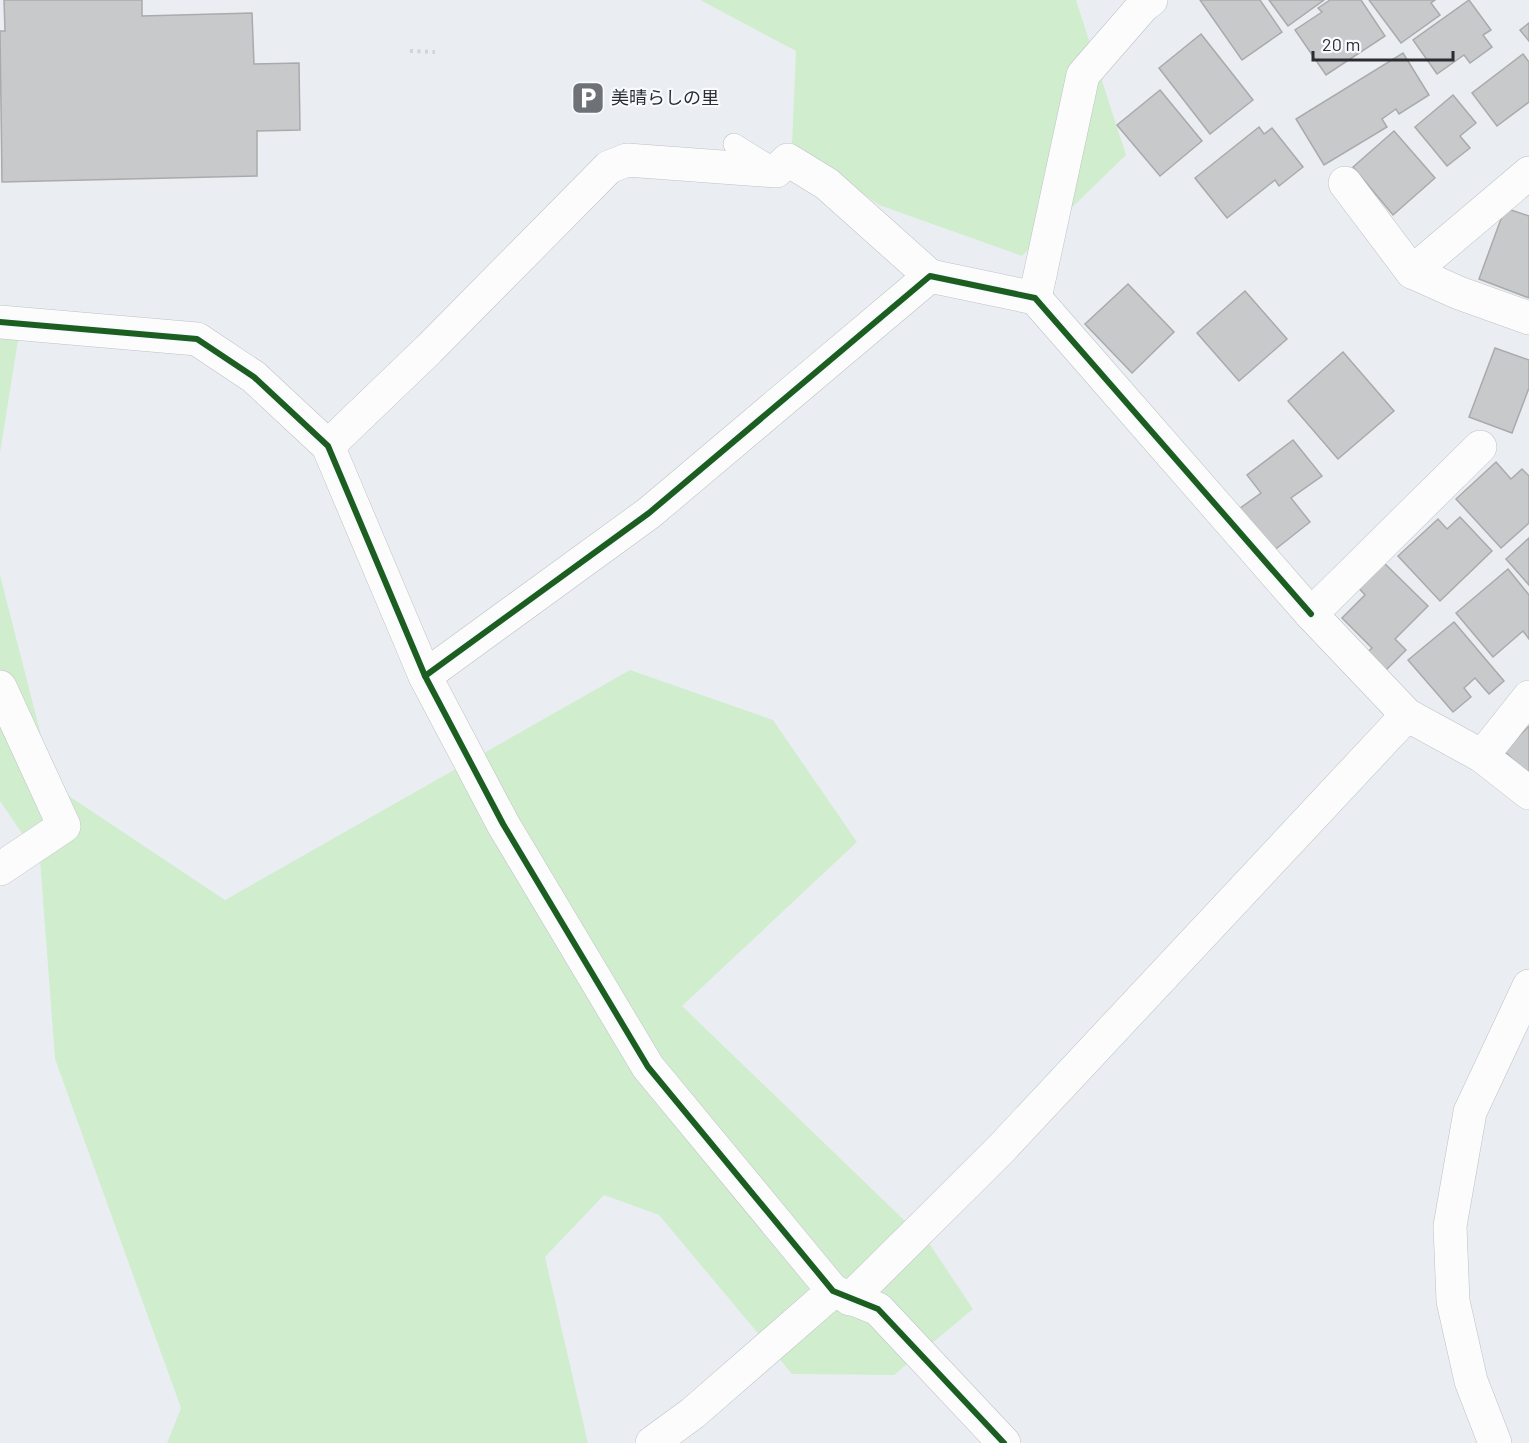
<svg xmlns="http://www.w3.org/2000/svg" width="1529" height="1443" font-family="Barlow,'Noto Sans JP',sans-serif">
  <style>
    .green { fill: #d0eece }
    .building { fill: #c8c9ca; stroke: #aaaaab; stroke-width: 1.5 }
    .lines { fill: none; stroke-linecap: round; stroke-linejoin: round }
    .service-casing { stroke: #bdc1c5; stroke-width: 22 }
    .minor-casing { stroke: #bdc1c5; stroke-width: 34 }
    .path { stroke: #d3d4d5; stroke-width: 4; stroke-dasharray: 3 4.5; stroke-linecap: butt }
    .service { stroke: #fcfcfd; stroke-width: 21 }
    .minor { stroke: #fcfcfd; stroke-width: 33 }
    .cycleway-casing { stroke: #f7fafe; stroke-width: 10 }
    .cycleway { stroke: #1b5e20; stroke-width: 6 }
    .labels { text-anchor: middle; stroke-width: 4.5; stroke-linejoin: round; paint-order: stroke }
    .poi-label { font-size: 18px; fill: #2b2d31; stroke: #f7fafe; text-anchor: start }
  </style>
  <rect width="100%" height="100%" fill="#eaeef3"/>
  <g class="green">
    <path d="M700,0H1076L1126,155L1022,256L879,205L792,144L796,51Z"/>
    <path d="M0,334H19L0,453Z"/>
    <path d="M0,575L54,786L225,900L630,670L773,720L857,842L682,1006L931,1246L973,1309L894,1375L792,1374L659,1215L604,1195L545,1257L588,1443H167L181,1408L55,1059L40,860L0,801Z"/>
  </g>
  <g class="building">
    <path d="M4,0H142V16L252,13L254,64L299,63L300,130L257,131V176L2,182L0,31H5Z"/>
    <path d="M1200,0H1260L1282,32L1242,60Z"/>
    <path d="M1269,0H1324L1288,26Z"/>
    <path d="M1330,0H1361L1385,36L1326,75L1295,30L1322,12L1318,8Z"/>
    <path d="M1369,0H1435L1431,3L1440,15L1401,43Z"/>
    <path d="M1469,0L1491,30L1483,35L1492,47L1470,63L1464,55L1437,74L1413,40Z"/>
    <path d="M1529,23V41L1520,30Z"/>
    <path d="M1201,34L1253,100L1210,134L1159,68Z"/>
    <path d="M1403,53L1429,95L1399,114L1396,109L1382,119L1387,127L1324,165L1296,119Z"/>
    <path d="M1523,54L1529,62V102L1497,126L1472,93Z"/>
    <path d="M1160,90L1202,141L1160,176L1117,125Z"/>
    <path d="M1453,95L1476,123L1460,136L1470,148L1447,166L1415,127Z"/>
    <path d="M1259,127L1264,134L1272,128L1303,167L1279,186L1275,180L1227,218L1195,178Z"/>
    <path d="M1394,131L1435,178L1393,215L1353,167Z"/>
    <path d="M1505,208L1529,216V298L1479,279Z"/>
    <path d="M1128,284L1174,332L1132,373L1085,324Z"/>
    <path d="M1245,291L1287,339L1239,381L1197,333Z"/>
    <path d="M1495,348L1529,360V388L1512,433L1469,417Z"/>
    <path d="M1343,352L1394,411L1338,459L1288,401Z"/>
    <path d="M1293,440L1322,476L1291,498L1310,522L1272,552L1239,509L1261,493L1247,475Z"/>
    <path d="M1496,462L1511,479L1522,469L1529,476V523L1501,548L1456,499Z"/>
    <path d="M1460,517L1492,551L1440,601L1398,556L1438,519L1447,529Z"/>
    <path d="M1529,538V585L1506,559Z"/>
    <path d="M1380,559L1428,606L1395,639L1406,650L1383,673L1364,655L1372,648L1342,618L1365,595L1356,585Z"/>
    <path d="M1508,569L1529,595V639L1523,631L1493,657L1456,613Z"/>
    <path d="M1454,622L1504,681L1489,694L1475,678L1464,688L1471,697L1453,712L1408,660Z"/>
    <path d="M1529,726V775L1504,751Z"/>
  </g>
  <g class="lines">
    <g class="service-casing">
      <path id="service" d="M734,144L771,167"/>
    </g>
    <g class="minor-casing">
      <g id="minor">
        <path d="M1345,183L1412,272L1459,293L1529,318"/>
        <path d="M1412,272L1529,173"/>
        <path d="M1035,298L1083,75L1143,6L1151,0"/>
        <path d="M0,322L197,339L254,377L328,446L425,676L503,824L648,1067L833,1291L878,1309L1004,1443"/>
        <path d="M328,446L429,349L609,167L627,160L776,171L788,160L827,184L930,276"/>
        <path d="M1480,447L1311,614L1407,715L1482,756L1529,793"/>
        <path d="M425,676L649,513L930,276L1035,298L1311,614"/>
        <path d="M0,687L64,826L0,869"/>
        <path d="M1482,756L1529,697"/>
        <path d="M850,1299L1000,1150L1407,715"/>
        <path d="M652,1443L693,1413L833,1291"/>
        <path d="M1495,1443L1471,1381L1453,1301L1450,1226L1470,1112L1529,986"/>
      </g>
    </g>
    <path class="path" d="M410,51L435,52"/>
    <use href="#service" class="service"/>
    <use href="#minor" class="minor"/>
    <g class="cycleway-casing">
      <g id="cycleway">
        <path d="M0,322L197,339L254,377L328,446L425,676L503,824L648,1067L833,1291L878,1309L1004,1443"/>
        <path d="M425,676L649,513L930,276L1035,298L1311,614"/>
      </g>
    </g>
    <use href="#cycleway" class="cycleway"/>
  </g>
  <defs>
    <g id="parking-square" transform="scale(1.725)"><rect x="-9" y="-9" width="18" height="18" rx="4" fill="#6e7175" stroke="#f7fafe"/><path d="M-3.5-5.5H1a3.5 3.5 0 0 1 0 7H-1V5.5H-3.5ZM-1-3.4V-.6H.8a1.4 1.4 0 0 0 0-2.8Z" fill="#fff"/></g>
  </defs>
  <g fill-rule="evenodd">
    <use href="#parking-square" x="588" y="98"/>
  </g>
  <g class="labels">
    <g class="poi-label">
      <text x="611" y="104">美晴らしの里</text>
    </g>
  </g>
  <path d="M1313 51v9h140v-9" fill="none" stroke="#2b2d31" stroke-width="3"/>
  <text x="1322" y="51" font-size="18" fill="#2b2d31" stroke="#f7fafe" stroke-width="4.5" paint-order="stroke">20 m</text>
</svg>
